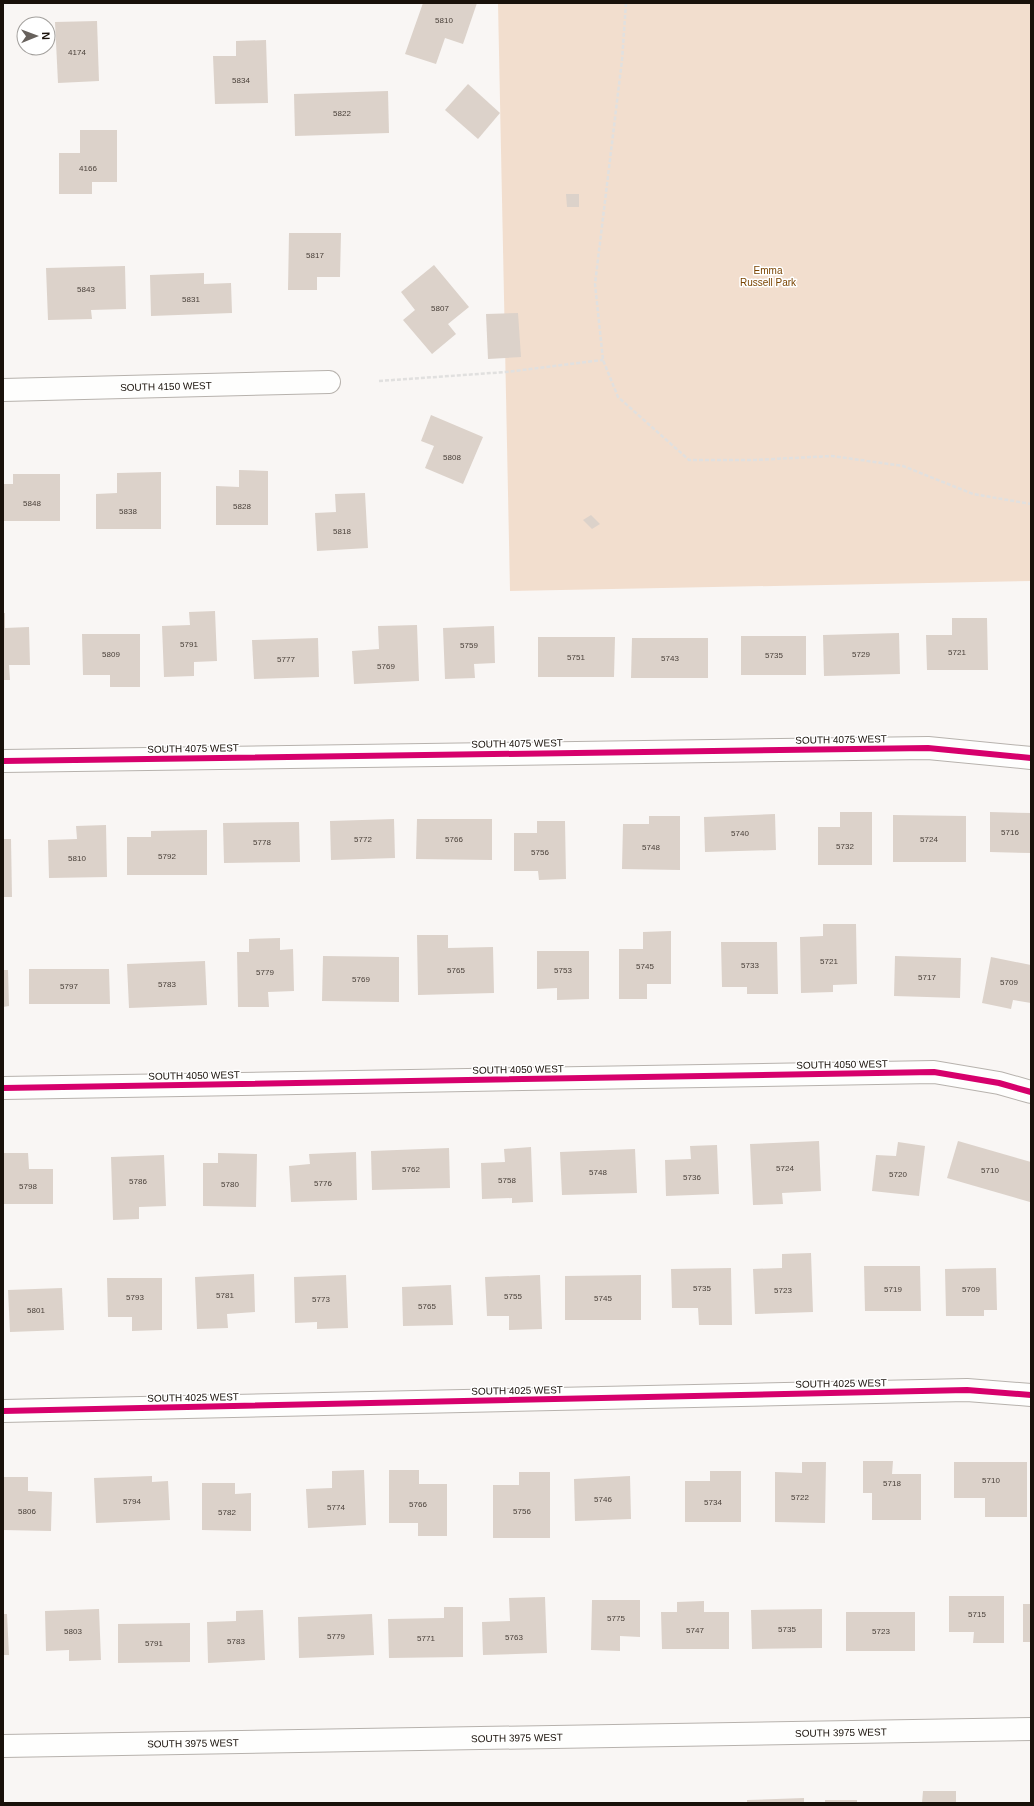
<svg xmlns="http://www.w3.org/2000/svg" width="1034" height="1806" font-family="Helvetica,sans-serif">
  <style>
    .green { fill: #f2dece }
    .building { fill: #dcd2ca }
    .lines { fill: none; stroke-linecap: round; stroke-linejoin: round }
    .minor-casing { stroke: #b7b2ad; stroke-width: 24 }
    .path { stroke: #e1e0df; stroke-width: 2.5; stroke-dasharray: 4 2; stroke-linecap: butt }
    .minor { stroke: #fefefd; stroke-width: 22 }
    .cycleway-casing { stroke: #fff; stroke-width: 8 }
    .cycleway { stroke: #d6006c; stroke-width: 6 }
    .labels { text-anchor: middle; stroke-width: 3; stroke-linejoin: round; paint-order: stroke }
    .number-label { font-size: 8px; fill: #4a413a }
    .park-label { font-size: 10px; fill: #7a4503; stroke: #fff }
    .street-label { font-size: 10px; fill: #19110a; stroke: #fff }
  </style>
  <rect width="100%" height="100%" fill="#f9f6f4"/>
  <path class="green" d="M498,3H1031V581L510,591Z"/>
  <g class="building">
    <path d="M423,3H477L463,44L445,38L436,64L405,54Z"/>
    <path d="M97,21L99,81L58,83L55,22Z"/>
    <path d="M266,40L268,103L215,104L213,56H236V41Z"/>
    <path d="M468,84L500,113L478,139L445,110Z"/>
    <path d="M388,91L389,133L295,136L294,94Z"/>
    <path d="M80,130H117V182H92V194H59V153H80Z"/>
    <path d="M566,194H579V207H567Z"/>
    <path d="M289,233H341L340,277H317V290H288Z"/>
    <path d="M434,265L469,307L448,324L456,334L432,354L403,320L415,310L401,292Z"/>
    <path d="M125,266L126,309L91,310L92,319L48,320L46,268Z"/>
    <path d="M204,273V284L231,283L232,313L151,316L150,275Z"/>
    <path d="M518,313L521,357L488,359L486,314Z"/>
    <path d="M431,415L483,437L463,484L425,468L434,446L421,441Z"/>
    <path d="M239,470L268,471V525H216V486L239,487Z"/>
    <path d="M161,472V529H96V494L117,493V473Z"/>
    <path d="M13,474H60V521H3V484H13Z"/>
    <path d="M365,493L368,548L317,551L315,513L336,512L335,494Z"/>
    <path d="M591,515L600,524L592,529L583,520Z"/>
    <path d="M215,611L217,661L194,662V676L164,677L162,626L190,625L189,612Z"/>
    <path d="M3,613H5V628L29,627L30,665H9L10,680H3Z"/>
    <path d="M952,618H987L988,670H927L926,635H952Z"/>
    <path d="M417,625L419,681L354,684L352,651L379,649L378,626Z"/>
    <path d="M494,626L495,663L474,664L475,678L445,679L443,628Z"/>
    <path d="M899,633L900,674L824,676L823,635Z"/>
    <path d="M82,634H140V687H110V675H83Z"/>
    <rect x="741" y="636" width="65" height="39"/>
    <path d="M538,637H615L614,677H538Z"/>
    <path d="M318,638L319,677L254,679L252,640Z"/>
    <path d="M632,638H708V678H631Z"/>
    <path d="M840,812H872V865H818V827H840Z"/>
    <path d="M990,812L1031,813V853L990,852Z"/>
    <path d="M775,814L776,850L705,852L704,817Z"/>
    <path d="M893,815L966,816V862H893Z"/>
    <path d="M649,816H680V870L622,869L623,824H649Z"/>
    <path d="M394,819L395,858L331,860L330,821Z"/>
    <path d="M417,819H492V860L416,859Z"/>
    <path d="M537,821H565L566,879L539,880L538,871H514V833H537Z"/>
    <path d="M299,822L300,862L224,863L223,823Z"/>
    <path d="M106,825L107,877L49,878L48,840L77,839L76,826Z"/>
    <path d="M207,830V875H127V837H151V831Z"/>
    <path d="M3,839H11L12,897H3Z"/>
    <path d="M823,924H856L857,984L833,985V992L801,993L800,937L823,936Z"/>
    <path d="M671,931V984H647V999H619V949H643V932Z"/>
    <path d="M417,935H448V948L493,947L494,993L418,995Z"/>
    <path d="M280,938V950L293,949L294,991L268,992L269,1007H238L237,952H249V939Z"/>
    <path d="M721,942H777L778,994H747V987H722Z"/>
    <path d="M537,951H589V999L557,1000V988L537,989Z"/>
    <path d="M323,956L399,957V1002L322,1001Z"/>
    <path d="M895,956L961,958L960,998L894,996Z"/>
    <path d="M991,957L1031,965V1003L1013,1000L1011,1009L982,1003Z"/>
    <path d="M205,961L207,1005L129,1008L127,964Z"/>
    <path d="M29,969H109L110,1004H29Z"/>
    <path d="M3,970H8L9,1006L3,1007Z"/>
    <path d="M819,1141L821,1191L782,1193L783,1204L753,1205L750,1144Z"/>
    <path d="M958,1141L1031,1162L1030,1202L947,1178Z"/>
    <path d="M898,1142L925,1146L919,1196L872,1191L876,1155L896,1156Z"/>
    <path d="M717,1145L719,1194L666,1196L665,1160L691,1159L690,1146Z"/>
    <path d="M531,1147L533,1202L512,1203V1198L482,1199L481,1163L505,1162L504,1149Z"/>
    <path d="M449,1148L450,1188L372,1190L371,1151Z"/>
    <path d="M635,1149L637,1193L562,1195L560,1152Z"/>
    <path d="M356,1152L357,1200L291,1202L289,1166L310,1164L309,1154Z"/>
    <path d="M3,1153H28L29,1169H53V1204H3Z"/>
    <path d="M218,1153L257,1154L256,1207L203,1206V1163H218Z"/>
    <path d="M164,1155L166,1206L139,1207V1219L113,1220L111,1157Z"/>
    <path d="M811,1253L813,1312L755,1314L753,1269L782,1268V1254Z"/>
    <path d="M864,1266H920L921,1311H865Z"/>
    <path d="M731,1268L732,1325H699L698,1308H672L671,1269Z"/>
    <path d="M996,1268L997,1310H984V1316H946L945,1269Z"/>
    <path d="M254,1274L255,1312L227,1314L228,1328L197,1329L195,1277Z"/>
    <path d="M346,1275L348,1328L317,1329V1322L295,1323L294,1277Z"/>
    <path d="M540,1275L542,1329L509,1330V1316H487L485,1277Z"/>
    <path d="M641,1275V1320H565V1276Z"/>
    <path d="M107,1278H162V1330L132,1331V1317H108Z"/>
    <path d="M451,1285L453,1325L403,1326L402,1287Z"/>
    <path d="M62,1288L64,1330L10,1332L8,1290Z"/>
    <path d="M863,1461H893L892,1474H921V1520H872V1493H863Z"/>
    <path d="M802,1462H826L825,1523L775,1522V1472L802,1473Z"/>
    <path d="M954,1462H1027V1517H985V1498H954Z"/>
    <path d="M364,1470L366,1525L308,1528L306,1489L332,1488V1471Z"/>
    <path d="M389,1470H419V1484H447V1536H418V1523H389Z"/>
    <path d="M710,1471H741V1522H685V1481H710Z"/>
    <path d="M519,1472H550V1538H493V1485H519Z"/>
    <path d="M152,1476V1482L168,1481L170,1520L96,1523L94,1478Z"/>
    <path d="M630,1476L631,1519L575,1521L574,1479Z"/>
    <path d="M3,1477H28V1491L52,1492L51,1531L3,1530Z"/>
    <path d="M202,1483H235V1494L251,1493V1531L202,1530Z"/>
    <path d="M949,1596H1004V1643H973L974,1632H949Z"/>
    <path d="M545,1597L547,1653L483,1655L482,1622L510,1621L509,1598Z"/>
    <path d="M592,1600H640V1637L620,1636V1651L591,1650Z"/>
    <path d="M704,1601V1612H729V1649H662L661,1612H677V1602Z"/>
    <rect x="1023" y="1604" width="8" height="38"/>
    <path d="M444,1607H463V1657L389,1658L388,1619L444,1618Z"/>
    <path d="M99,1609L101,1660L69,1661V1650L46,1651L45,1611Z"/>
    <path d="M822,1609V1648L752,1649L751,1610Z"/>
    <path d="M263,1610L265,1660L208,1663L207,1622L236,1621V1611Z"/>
    <rect x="846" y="1612" width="69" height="39"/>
    <path d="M3,1614H7L9,1655H3Z"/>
    <path d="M372,1614L374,1655L299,1658L298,1617Z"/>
    <path d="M190,1623V1662L118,1663V1624Z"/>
    <path d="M923,1791H956V1803H922Z"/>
    <path d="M804,1798V1803H747V1800Z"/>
    <rect x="825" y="1800" width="32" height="3"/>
  </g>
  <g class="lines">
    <g class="minor-casing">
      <g id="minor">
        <path id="s1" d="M3,390L329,382"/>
        <path d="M3,761L928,748L1031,758"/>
        <path d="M3,1088L934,1072L999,1083L1031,1092"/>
        <path d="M3,1411L967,1390L1031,1395"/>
        <path id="s2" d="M3,1746L1031,1729"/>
      </g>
    </g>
    <g class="path">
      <path d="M626,3L622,60L595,284L603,360L618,397L689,460H754L832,456L903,466L973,494L1031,504"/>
      <path d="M379,381L506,372L603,360"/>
    </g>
    <use href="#minor" class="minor"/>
    <g class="cycleway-casing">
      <g id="cycleway">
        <path d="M3,761L928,748L1031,758"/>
        <path d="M3,1088L934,1072L999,1083L1031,1092"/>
        <path d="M3,1411L967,1390L1031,1395"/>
      </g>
    </g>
    <use href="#cycleway" class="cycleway"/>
  </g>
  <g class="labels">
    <g class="number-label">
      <text x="444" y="23">5810</text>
      <text x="77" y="55">4174</text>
      <text x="241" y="83">5834</text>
      <text x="342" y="116">5822</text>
      <text x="88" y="171">4166</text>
      <text x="315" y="258">5817</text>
      <text x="86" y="292">5843</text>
      <text x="191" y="302">5831</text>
      <text x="440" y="311">5807</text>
      <text x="452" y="460">5808</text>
      <text x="32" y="506">5848</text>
      <text x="242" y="509">5828</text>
      <text x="128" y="514">5838</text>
      <text x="342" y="534">5818</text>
      <text x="189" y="647">5791</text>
      <text x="469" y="648">5759</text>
      <text x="957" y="655">5721</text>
      <text x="111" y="657">5809</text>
      <text x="861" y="657">5729</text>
      <text x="774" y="658">5735</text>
      <text x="576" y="660">5751</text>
      <text x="670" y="661">5743</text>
      <text x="286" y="662">5777</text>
      <text x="386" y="669">5769</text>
      <text x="1010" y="835">5716</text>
      <text x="740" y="836">5740</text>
      <text x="363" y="842">5772</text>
      <text x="454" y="842">5766</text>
      <text x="929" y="842">5724</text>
      <text x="262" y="845">5778</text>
      <text x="845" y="849">5732</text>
      <text x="651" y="850">5748</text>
      <text x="540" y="855">5756</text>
      <text x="167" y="859">5792</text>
      <text x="77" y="861">5810</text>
      <text x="829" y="964">5721</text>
      <text x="750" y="968">5733</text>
      <text x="645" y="969">5745</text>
      <text x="456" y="973">5765</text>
      <text x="563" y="973">5753</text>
      <text x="265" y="975">5779</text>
      <text x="927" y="980">5717</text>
      <text x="361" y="982">5769</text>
      <text x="1009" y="985">5709</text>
      <text x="167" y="987">5783</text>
      <text x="69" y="989">5797</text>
      <text x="785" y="1171">5724</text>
      <text x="411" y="1172">5762</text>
      <text x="990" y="1173">5710</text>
      <text x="598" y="1175">5748</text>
      <text x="898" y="1177">5720</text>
      <text x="692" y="1180">5736</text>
      <text x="507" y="1183">5758</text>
      <text x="138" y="1184">5786</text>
      <text x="323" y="1186">5776</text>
      <text x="230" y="1187">5780</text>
      <text x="28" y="1189">5798</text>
      <text x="702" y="1291">5735</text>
      <text x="893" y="1292">5719</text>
      <text x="971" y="1292">5709</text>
      <text x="783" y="1293">5723</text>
      <text x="225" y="1298">5781</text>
      <text x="513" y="1299">5755</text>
      <text x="135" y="1300">5793</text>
      <text x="603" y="1301">5745</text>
      <text x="321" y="1302">5773</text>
      <text x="427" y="1309">5765</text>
      <text x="36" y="1313">5801</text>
      <text x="991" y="1483">5710</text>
      <text x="892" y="1486">5718</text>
      <text x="800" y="1500">5722</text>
      <text x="603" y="1502">5746</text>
      <text x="132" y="1504">5794</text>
      <text x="713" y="1505">5734</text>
      <text x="418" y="1507">5766</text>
      <text x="336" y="1510">5774</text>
      <text x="27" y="1514">5806</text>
      <text x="522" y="1514">5756</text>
      <text x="227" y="1515">5782</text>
      <text x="977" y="1617">5715</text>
      <text x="616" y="1621">5775</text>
      <text x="787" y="1632">5735</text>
      <text x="695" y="1633">5747</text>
      <text x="73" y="1634">5803</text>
      <text x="881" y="1634">5723</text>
      <text x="336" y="1639">5779</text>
      <text x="514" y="1640">5763</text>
      <text x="426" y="1641">5771</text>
      <text x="236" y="1644">5783</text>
      <text x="154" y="1646">5791</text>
    </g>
    <g class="park-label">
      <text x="768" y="274">Emma<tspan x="768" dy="12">Russell Park</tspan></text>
    </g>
    <g class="street-label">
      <text dy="4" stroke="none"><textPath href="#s1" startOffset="163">SOUTH 4150 WEST</textPath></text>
      <text transform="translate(841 739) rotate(-1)" y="4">SOUTH 4075 WEST</text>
      <text transform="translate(517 743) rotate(-1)" y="4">SOUTH 4075 WEST</text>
      <text transform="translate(193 748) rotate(-1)" y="4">SOUTH 4075 WEST</text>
      <text transform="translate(842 1064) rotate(-1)" y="4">SOUTH 4050 WEST</text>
      <text transform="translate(518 1069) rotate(-1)" y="4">SOUTH 4050 WEST</text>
      <text transform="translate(194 1075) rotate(-1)" y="4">SOUTH 4050 WEST</text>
      <text transform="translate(841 1383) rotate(-1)" y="4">SOUTH 4025 WEST</text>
      <text transform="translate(517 1390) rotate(-1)" y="4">SOUTH 4025 WEST</text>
      <text transform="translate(193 1397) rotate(-1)" y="4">SOUTH 4025 WEST</text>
      <text dy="4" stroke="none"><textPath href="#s2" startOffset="838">SOUTH 3975 WEST</textPath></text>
      <text dy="4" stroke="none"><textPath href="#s2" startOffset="514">SOUTH 3975 WEST</textPath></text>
      <text dy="4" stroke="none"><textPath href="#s2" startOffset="190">SOUTH 3975 WEST</textPath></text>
    </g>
  </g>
  <rect width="1034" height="1806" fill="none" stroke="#19110a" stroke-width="8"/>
  <g transform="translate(36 36) rotate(89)"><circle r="19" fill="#ffffff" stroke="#a3a09d"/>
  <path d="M0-3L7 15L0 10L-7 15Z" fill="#67615c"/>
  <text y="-6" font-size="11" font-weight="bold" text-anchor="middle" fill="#19110a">N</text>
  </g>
</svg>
